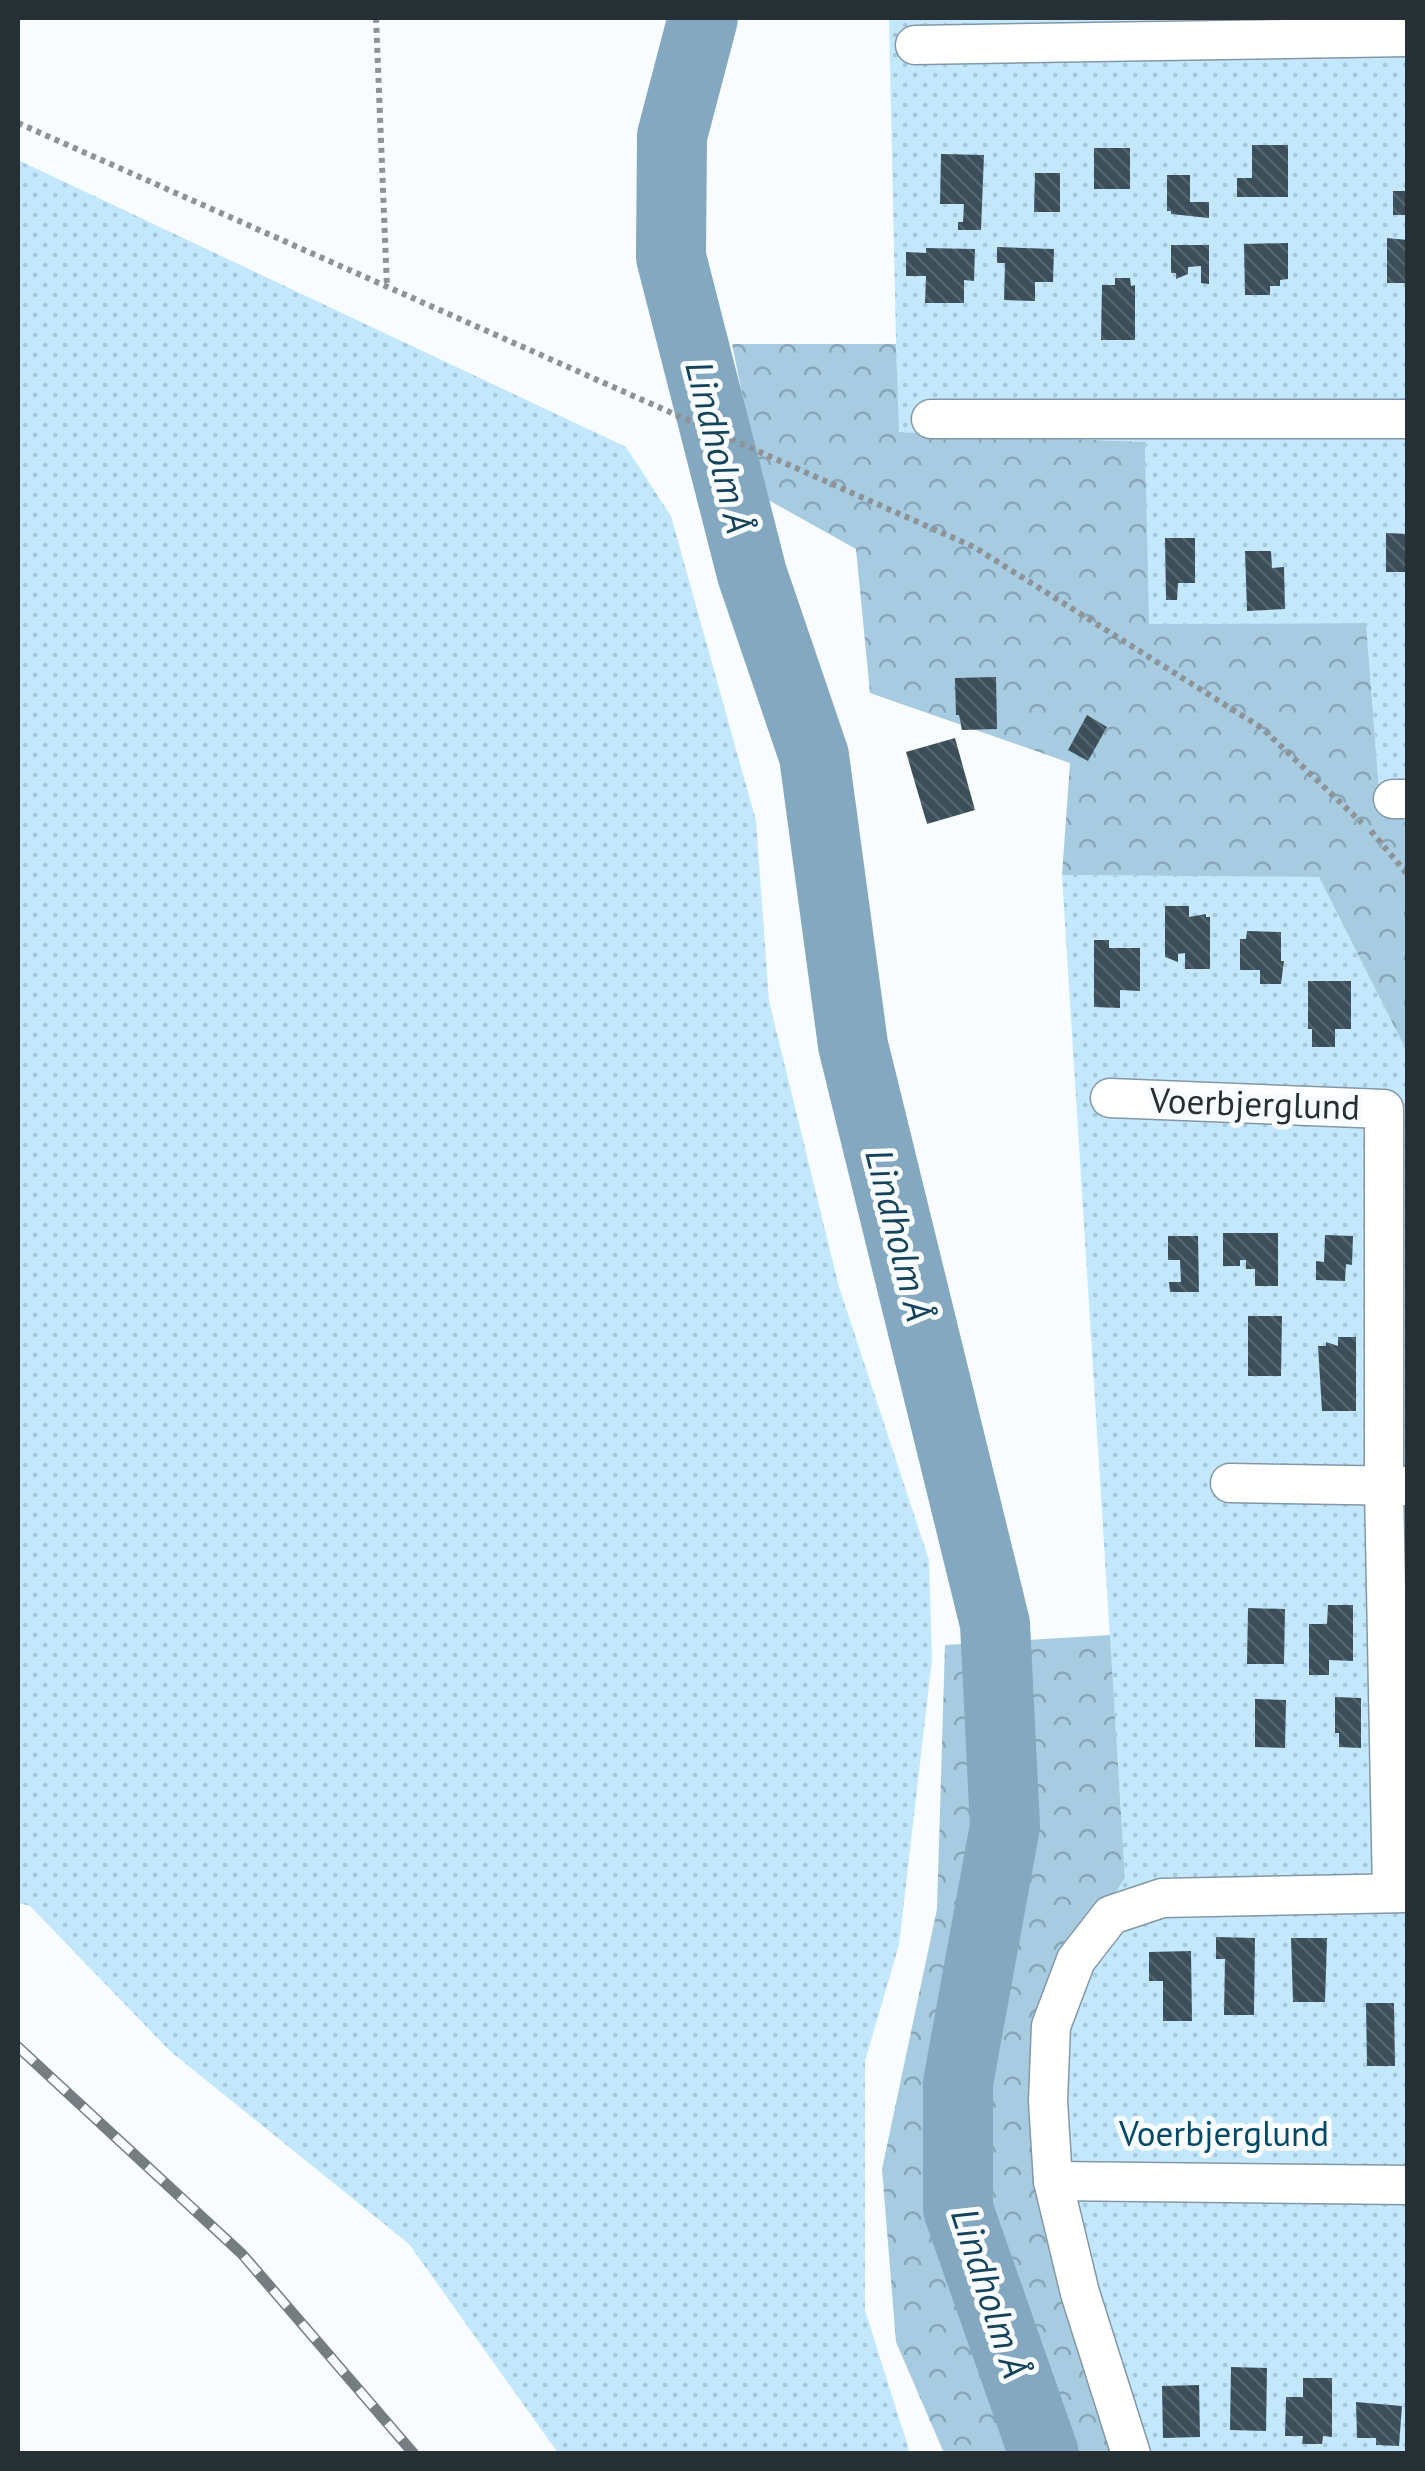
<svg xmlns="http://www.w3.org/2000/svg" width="1425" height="2471" font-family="'PT Sans',sans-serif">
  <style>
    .green { fill: url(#green-dots) }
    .forest { fill: url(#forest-crowns) }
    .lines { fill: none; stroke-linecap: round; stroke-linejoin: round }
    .river { stroke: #84a8bf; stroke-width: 70 }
    .building { fill: url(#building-back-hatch) }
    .minor-casing { stroke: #8398a5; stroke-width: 41 }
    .path { stroke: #8d9397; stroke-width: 6; stroke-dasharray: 5 5; stroke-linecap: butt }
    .minor { stroke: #fff; stroke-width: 38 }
    .rail-casing { stroke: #767d81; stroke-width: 11 }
    .rail { stroke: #f8fcff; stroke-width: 8; stroke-dasharray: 22; stroke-linecap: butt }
    .labels { text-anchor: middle; stroke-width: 10; stroke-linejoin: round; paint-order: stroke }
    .street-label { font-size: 35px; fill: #262f34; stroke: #f8fcff }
    .park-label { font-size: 35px; fill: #024968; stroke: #f8fcff }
    .water-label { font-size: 38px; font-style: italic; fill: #14435b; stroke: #f8fcff }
  </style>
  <defs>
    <pattern id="green-dots" width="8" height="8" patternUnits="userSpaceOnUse" patternTransform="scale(2.5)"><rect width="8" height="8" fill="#c3e8fe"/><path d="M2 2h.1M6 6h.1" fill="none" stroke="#a7c7da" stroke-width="1.8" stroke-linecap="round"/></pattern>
    <pattern id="forest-crowns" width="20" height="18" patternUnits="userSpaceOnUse" patternTransform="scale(2.5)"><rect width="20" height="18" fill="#a7cce2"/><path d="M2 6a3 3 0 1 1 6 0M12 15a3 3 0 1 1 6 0" fill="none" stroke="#88a6b8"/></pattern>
    <pattern id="building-back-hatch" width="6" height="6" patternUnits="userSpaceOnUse" patternTransform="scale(2.5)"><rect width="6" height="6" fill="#3b4e59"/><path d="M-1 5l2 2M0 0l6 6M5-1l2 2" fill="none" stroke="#55656e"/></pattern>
  </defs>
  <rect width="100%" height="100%" fill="#f8fcff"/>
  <g class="green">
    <path d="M889,18H1407V824L1379,790L1366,623L1148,624L1145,442L898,432Z"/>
    <path d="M18,160L626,447L671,516L756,821L769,1001L839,1287L929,1560L932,1659L899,1945L865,2061V2310L910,2453H558L409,2244L170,2051L30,1906L18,1903Z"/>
    <path d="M1062,875L1319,877L1407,1052V2453H1116L1038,2157L1048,1995L1125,1878Z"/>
  </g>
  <g class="forest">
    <path d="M732,344H896L899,432L1145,442L1149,624L1366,623L1379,790L1407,824V1052L1319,877L1062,875L1070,763L870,693L856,549L763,497Z"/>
    <path d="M1110,1635L1125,1878L1048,1995L1038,2156L1116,2453H944L896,2342L882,2169L937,1909L945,1645Z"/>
  </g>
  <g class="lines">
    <path class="river" d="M703,18L672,136L671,257L752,574L814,756L853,1045L995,1624L1005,1826L958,2083V2209L1044,2454"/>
  </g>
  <g class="building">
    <path d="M1252,145H1288V197H1237V178H1252Z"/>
    <rect x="1094" y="148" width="36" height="41"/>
    <path d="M941,154L984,155L981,230H958V222H963L964,204H940Z"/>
    <path d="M1035,173H1060V212H1034Z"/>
    <path d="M1167,175H1190V202H1209V218L1171,214V211H1167Z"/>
    <rect x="1393" y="191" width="15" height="24"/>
    <path d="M1387,238L1408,240V283H1387Z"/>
    <path d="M1288,243V279L1280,280V286H1270V295H1245L1244,244Z"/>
    <path d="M1171,245H1209V284L1201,283V266L1188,267V274L1176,279V273H1171Z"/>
    <path d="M997,247L1054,249L1053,282H1035V301L1004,300L1005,263H997Z"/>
    <path d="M926,248L975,249L974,281L964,280V303H925L926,276H906V252L926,253Z"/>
    <path d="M1115,278H1130L1131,286L1135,285V340H1101L1102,285H1115Z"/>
    <path d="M1386,533L1408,534V572H1386Z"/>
    <path d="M1165,538H1195V583H1178L1177,600H1166Z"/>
    <path d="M1245,551H1271L1272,568L1284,567L1285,609L1247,611Z"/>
    <path d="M996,677L997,729L962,730L959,715H956L955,678Z"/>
    <path d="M1087,715L1107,727L1088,761L1068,750Z"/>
    <path d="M955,738L975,810L927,824L906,752Z"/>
    <path d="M1165,906H1189V917L1206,914V917H1210V969H1185V953L1178,954V962L1165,957Z"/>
    <path d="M1247,931L1281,932V961H1284L1281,984H1260V970H1240V939H1246Z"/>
    <path d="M1094,940H1109V948H1140V991L1120,990V1008L1094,1007Z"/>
    <path d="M1308,981H1351V1029H1335V1047H1312V1029H1308Z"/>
    <path d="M1223,1233H1278V1286H1255V1269H1246V1260H1240V1266H1223Z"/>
    <path d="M1325,1235L1353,1236L1352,1265L1346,1264L1345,1281L1316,1280V1261L1324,1262Z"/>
    <path d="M1168,1236H1198L1199,1292H1170L1169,1282H1181L1180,1260H1168Z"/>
    <path d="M1248,1316H1282L1281,1376H1248Z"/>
    <path d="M1338,1337H1356V1411H1322L1318,1346H1326V1342L1338,1346Z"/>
    <path d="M1328,1605H1353V1661L1329,1660V1675H1309V1624H1327Z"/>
    <path d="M1248,1608L1285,1609L1284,1664H1247Z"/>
    <path d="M1335,1697L1361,1698V1748L1339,1747V1733H1335Z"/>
    <path d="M1255,1699L1286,1700L1285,1748L1255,1747Z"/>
    <path d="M1216,1937L1255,1938L1254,2015H1224L1225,1959H1216Z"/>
    <path d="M1291,1938H1327L1325,2002H1293Z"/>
    <path d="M1191,1951L1192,2021H1163V1981H1149V1952Z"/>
    <path d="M1366,2003H1394L1395,2066H1367Z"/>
    <path d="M1231,2367L1267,2368L1266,2431L1230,2430Z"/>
    <path d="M1303,2378H1332V2437L1323,2436L1322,2444H1302L1303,2436H1285L1286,2397H1303Z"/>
    <path d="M1199,2385L1200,2437L1163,2438L1162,2386Z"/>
    <path d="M1356,2402L1402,2406L1399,2446L1376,2445V2438H1357Z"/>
  </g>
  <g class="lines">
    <g class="minor-casing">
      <g id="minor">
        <path d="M915,45L1408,37"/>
        <path d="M931,419H1408"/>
        <path d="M1393,799H1408"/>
        <path d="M1110,1098L1384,1109V1486L1392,1893"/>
        <path d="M1230,1483L1408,1486"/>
        <path d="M1053,2181L1408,2185"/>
        <path d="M1131,2454L1080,2293L1053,2181L1048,2101L1051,2026L1076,1960L1111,1915L1162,1898L1408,1893"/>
      </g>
    </g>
    <g class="path">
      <path d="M376,18L387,288"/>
      <path d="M18,123L974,547L1262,728L1362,823"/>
      <path d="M1371,831L1408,875"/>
    </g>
    <use href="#minor" class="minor"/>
    <g class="rail-casing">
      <path id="rail" d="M18,2047L242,2254L414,2454"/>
    </g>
    <use href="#rail" class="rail"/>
  </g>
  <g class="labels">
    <g class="street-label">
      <text transform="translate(1255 1104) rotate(2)" y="12">Voerbjerglund</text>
    </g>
    <g class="park-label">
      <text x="1224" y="2146">Voerbjerglund</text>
    </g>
    <g class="water-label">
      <text transform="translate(719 447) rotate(76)" y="13">Lindholm Å</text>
      <text transform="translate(899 1235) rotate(76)" y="13">Lindholm Å</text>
      <text transform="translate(990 2293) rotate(72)" y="13">Lindholm Å</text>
    </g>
  </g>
  <rect width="1425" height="2471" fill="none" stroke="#262f34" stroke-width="40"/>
</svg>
